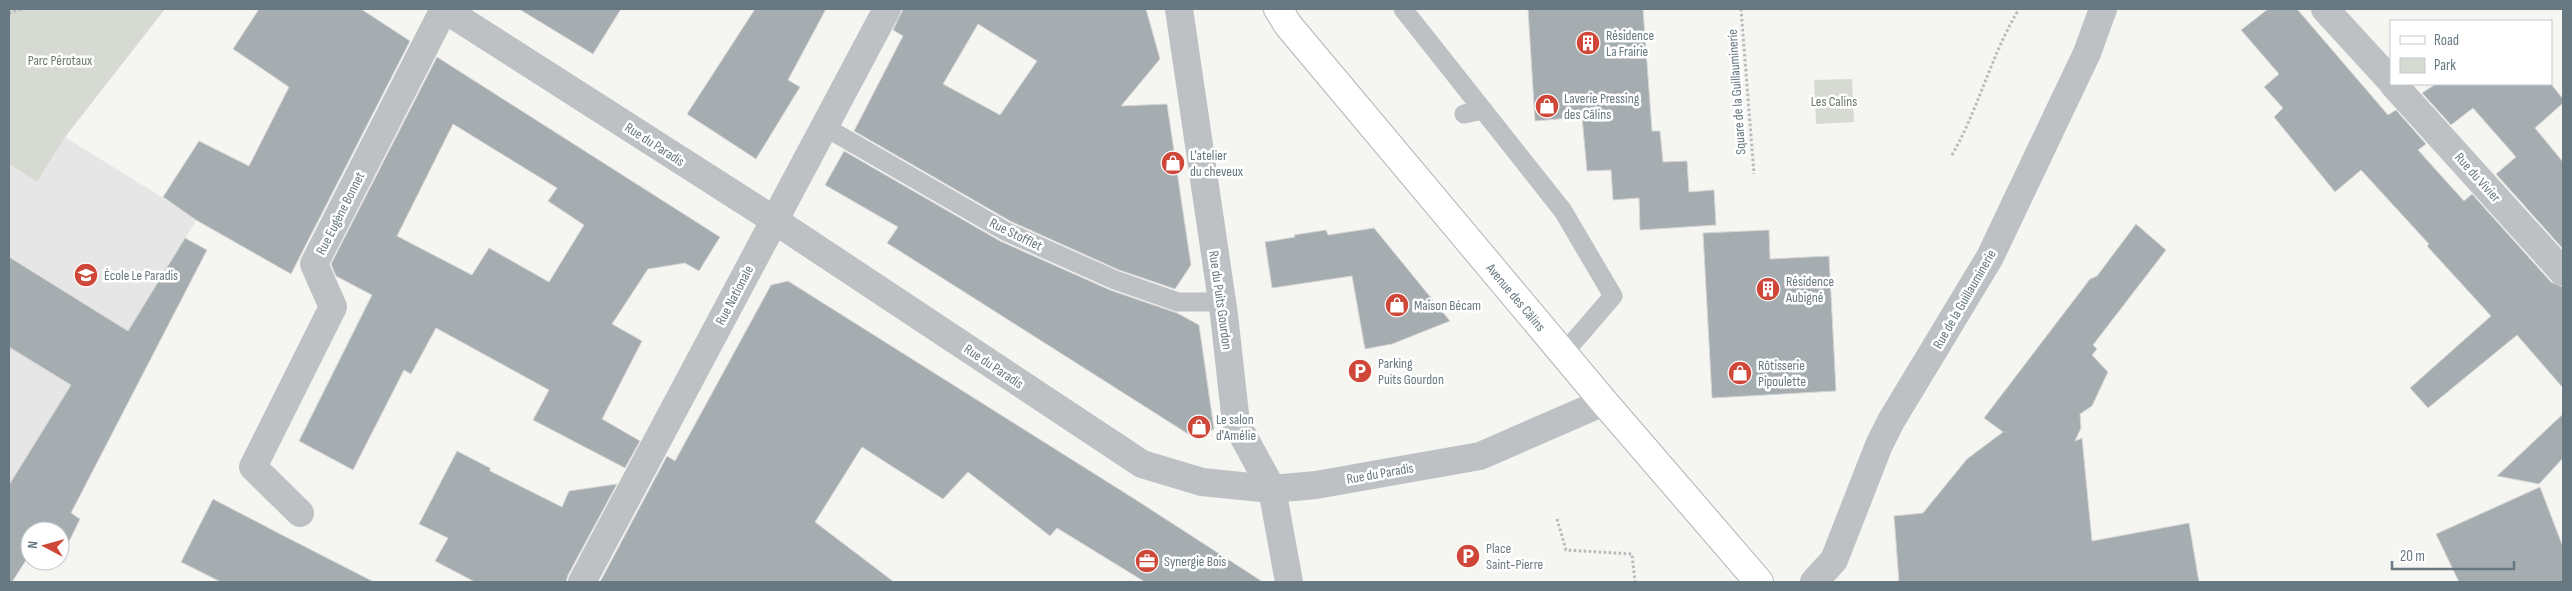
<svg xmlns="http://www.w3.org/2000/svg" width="2572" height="591" font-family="'Sofia Sans Condensed',sans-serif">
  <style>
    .built { fill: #e6e6e6 }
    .green { fill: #d6dad2 }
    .building { fill: #a5adb1; stroke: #d7d6d5; fill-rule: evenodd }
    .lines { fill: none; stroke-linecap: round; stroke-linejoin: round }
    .secondary-casing { stroke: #afb5b8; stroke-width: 30 }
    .path { stroke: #b7babc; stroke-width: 3; stroke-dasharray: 2.5 2.5; stroke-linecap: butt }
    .service { stroke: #bdc1c4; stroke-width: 19 }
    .minor { stroke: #bdc1c4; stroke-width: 28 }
    .tertiary { stroke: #bdc1c4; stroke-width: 28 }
    .secondary { stroke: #fff; stroke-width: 28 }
    .labels { text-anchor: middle; stroke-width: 5; stroke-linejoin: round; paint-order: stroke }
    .poi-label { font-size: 14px; fill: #677880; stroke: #fff; text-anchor: start }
    .park-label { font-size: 14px; fill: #6c7866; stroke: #fff }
    .street-label { font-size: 14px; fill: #677880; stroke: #fff }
  </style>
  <rect width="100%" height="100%" fill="#f5f5f2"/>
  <path class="built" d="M65,137L197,219L9,524V164L37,182Z"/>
  <g class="green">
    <path d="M9,9H165L65,137L37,182L9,164Z"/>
    <path d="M1852,79L1854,122L1816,124L1814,80Z"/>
  </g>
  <g class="building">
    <path d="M259,9H361L410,41L291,274L196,220L163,197L199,141L249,166L289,87L233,49Z"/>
    <path d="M519,9H621L593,54Z"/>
    <path d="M755,9H826L788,80L800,87L756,159L687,114Z"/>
    <path d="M903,9H1146L1160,59L1121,106L1167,104L1191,265L1175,289L1119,270L1010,221L854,131L903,36L893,30ZM978,24L1037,61L1000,115L943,84Z"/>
    <path d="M1528,9H1643L1652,131H1660L1663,162L1687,161L1689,192L1714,190L1716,225L1640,230L1639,198L1613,200L1611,170L1587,171L1582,117L1535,121Z"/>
    <path d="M2268,9H2297L2388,115L2396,110L2426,144L2418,150L2464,201L2472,194L2551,282L2563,287V388L2517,335L2428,408L2410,388L2491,316L2427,246L2429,244L2361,170L2335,192L2274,117L2283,108L2264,87L2279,74L2241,30Z"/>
    <path d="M437,57L720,237L699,271L685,263L648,269L612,324L642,341L602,419L640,441L625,468L533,420L549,390L436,328L411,374L404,370L353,470L299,441L372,295L336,276L331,264ZM453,124L557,188L548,201L584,225L549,282L489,248L472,275L397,236Z"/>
    <path d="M2436,84H2551L2563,99V103L2535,128L2563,162V249L2496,174L2516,157L2473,108L2451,125L2422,93Z"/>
    <path d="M844,151L1000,241L1110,290L1177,313L1199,325L1214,429L1196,439L887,243L898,227L825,185Z"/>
    <path d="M2136,224L2166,250L2093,345L2097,349L2092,355L2108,372L2092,406L2080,414L2081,428L2075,441L2082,438L2092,541L2189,523L2199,582H1899L1894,516L1923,513L1967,459L2003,432L1984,418L2090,279L2097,276Z"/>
    <path d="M1374,228L1450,321L1392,344L1365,349L1352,276L1272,288L1265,242L1295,237L1294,235L1326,230L1328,235Z"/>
    <path d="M1769,230L1770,259L1829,256L1836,391L1712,398L1703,233Z"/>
    <path d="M185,238L207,250L71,513L80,519L61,558L60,531H30V554L12,582H9V485L71,385L9,347V257L128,331Z"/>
    <path d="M788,281L1133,498L1263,582H1145L1057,528L1050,536L968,472L943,499L862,447L815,522L894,582H600L667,456L675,461L771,285Z"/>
    <path d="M2563,414V458L2539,484L2497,476Z"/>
    <path d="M457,451L490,468V471L562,507L569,491L617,484L568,575L566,582H475L435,561L448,538L419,524Z"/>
    <path d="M2540,487L2563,547V582H2459L2436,534Z"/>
    <path d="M213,499L284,536L374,582H221L181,562Z"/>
  </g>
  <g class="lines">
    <g class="secondary-casing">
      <g id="secondary">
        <path id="s1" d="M1278,9L1288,25L1604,402L1759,582"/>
      </g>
    </g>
    <g class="path">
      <path d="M1741,9L1754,174"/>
      <path d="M9,13L22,9"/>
      <path d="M1952,155C1979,108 1991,55 2019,9"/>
      <path d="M1557,519L1566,550L1632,554L1635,582"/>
    </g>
    <g class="service">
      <path d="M1403,9L1563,211L1613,296L1563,354"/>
      <path d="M1464,114L1483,110"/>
      <path d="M825,127L1005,231L1115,280L1178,302H1222"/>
    </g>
    <g class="minor">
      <path d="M1179,9L1224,315L1236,423L1272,489L1289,582"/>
      <path d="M2325,9L2391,81"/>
      <path d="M2393,84L2563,272"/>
      <path d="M300,513L253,467L333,307L314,264L444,9"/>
      <path d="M1814,582L1834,560L1879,445L1891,421L1990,257L2087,53L2103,9"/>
    </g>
    <g class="tertiary">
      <path d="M444,9L774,220L1142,464L1202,482L1272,489L1316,485L1480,456L1604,402"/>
      <path d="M582,582L887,9"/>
    </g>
    <use href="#secondary" class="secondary"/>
  </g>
  <defs>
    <g id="building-disc" transform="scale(1.25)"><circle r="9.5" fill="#cf4738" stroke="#fff"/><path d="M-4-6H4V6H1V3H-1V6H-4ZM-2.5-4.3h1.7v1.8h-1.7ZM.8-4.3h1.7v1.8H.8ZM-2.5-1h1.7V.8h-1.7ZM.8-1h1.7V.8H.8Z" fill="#fff"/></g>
    <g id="shop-disc" transform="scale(1.25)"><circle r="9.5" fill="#cf4738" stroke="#fff"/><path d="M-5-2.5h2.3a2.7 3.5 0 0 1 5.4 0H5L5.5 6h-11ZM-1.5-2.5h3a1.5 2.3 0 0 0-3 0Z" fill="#fff"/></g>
    <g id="school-disc" transform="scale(1.25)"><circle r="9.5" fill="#cf4738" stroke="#fff"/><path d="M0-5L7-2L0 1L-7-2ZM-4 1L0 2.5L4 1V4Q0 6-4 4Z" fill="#fff"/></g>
    <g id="parking-disc" transform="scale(1.25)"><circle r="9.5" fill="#cf4738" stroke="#fff"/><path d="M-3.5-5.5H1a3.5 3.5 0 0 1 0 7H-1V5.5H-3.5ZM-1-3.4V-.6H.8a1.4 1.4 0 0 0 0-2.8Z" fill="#fff"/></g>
    <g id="office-disc" transform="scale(1.25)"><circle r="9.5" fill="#cf4738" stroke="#fff"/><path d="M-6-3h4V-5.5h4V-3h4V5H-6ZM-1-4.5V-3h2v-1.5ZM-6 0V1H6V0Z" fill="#fff"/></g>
  </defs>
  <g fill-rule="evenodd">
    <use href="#building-disc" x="1588" y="43"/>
    <use href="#shop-disc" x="1547" y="106"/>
    <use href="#shop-disc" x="1173" y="163"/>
    <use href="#school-disc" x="86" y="275"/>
    <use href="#building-disc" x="1768" y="289"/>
    <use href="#shop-disc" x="1397" y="305"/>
    <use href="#parking-disc" x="1360" y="371"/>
    <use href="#shop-disc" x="1740" y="373"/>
    <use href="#shop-disc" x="1199" y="427"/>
    <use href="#parking-disc" x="1468" y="556"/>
    <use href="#office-disc" x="1147" y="561"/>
  </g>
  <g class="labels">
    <g class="poi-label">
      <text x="1606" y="40">Résidence<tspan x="1606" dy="16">La Frairie</tspan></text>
      <text x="1564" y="103">Laverie Pressing<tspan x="1564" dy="16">des Câlins</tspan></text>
      <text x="1190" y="160">L'atelier<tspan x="1190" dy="16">du cheveux</tspan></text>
      <text x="104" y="280">École Le Paradis</text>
      <text x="1786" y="286">Résidence<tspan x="1786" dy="16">Aubigné</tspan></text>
      <text x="1414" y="310">Maison Bécam</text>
      <text x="1378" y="368">Parking<tspan x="1378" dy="16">Puits Gourdon</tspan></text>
      <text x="1758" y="370">Rôtisserie<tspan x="1758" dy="16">Pipoulette</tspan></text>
      <text x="1216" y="424">Le salon<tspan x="1216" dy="16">d'Amélie</tspan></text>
      <text x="1486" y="553">Place<tspan x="1486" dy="16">Saint-Pierre</tspan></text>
      <text x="1164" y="566">Synergie Bois</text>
    </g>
    <g class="park-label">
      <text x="60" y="65">Parc Pérotaux</text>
      <text x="1834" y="106">Les Calins</text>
    </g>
    <g class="street-label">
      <text transform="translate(1736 92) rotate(-94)" y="5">Square de la Guillauminerie</text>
      <text transform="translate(655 144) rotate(33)" y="5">Rue du Paradis</text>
      <text transform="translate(2478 177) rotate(48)" y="5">Rue du Vivier</text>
      <text transform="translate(340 213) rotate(-63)" y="5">Rue Eugène Bonnet</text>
      <text transform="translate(1016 234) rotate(26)" y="5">Rue Stofflet</text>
      <text transform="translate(734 295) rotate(-62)" y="5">Rue Nationale</text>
      <text dy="5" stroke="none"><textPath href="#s1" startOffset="374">Avenue des Câlins</textPath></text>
      <text transform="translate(1964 299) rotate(-60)" y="5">Rue de la Guillauminerie</text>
      <text transform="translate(1221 300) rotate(82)" y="5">Rue du Puits Gourdon</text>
      <text transform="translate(994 366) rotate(34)" y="5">Rue du Paradis</text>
      <text transform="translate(1380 473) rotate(-10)" y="5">Rue du Paradis</text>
    </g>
  </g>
  <rect width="2572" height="591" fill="none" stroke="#677880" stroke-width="20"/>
  <rect x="2390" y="20" width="162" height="65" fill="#ffffff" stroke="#c2c9cc"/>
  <rect x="2400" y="36" width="25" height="8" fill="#ffffff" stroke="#c2c9cc"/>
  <text x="2434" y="45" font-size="15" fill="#677880">Road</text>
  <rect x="2400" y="58" width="25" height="15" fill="#d6dad2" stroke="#c2c9cc"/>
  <text x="2434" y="70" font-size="15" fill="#677880">Park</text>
  <g transform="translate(45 546) rotate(276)"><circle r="24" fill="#ffffff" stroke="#c2c9cc"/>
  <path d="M0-4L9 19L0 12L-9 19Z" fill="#cf4738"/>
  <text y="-8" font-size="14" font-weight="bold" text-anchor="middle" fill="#677880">N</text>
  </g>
  <path d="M2392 561v8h122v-8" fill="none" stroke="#677880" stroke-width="2.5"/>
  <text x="2400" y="561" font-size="15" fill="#677880" stroke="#ffffff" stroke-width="4" paint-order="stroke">20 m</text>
</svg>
